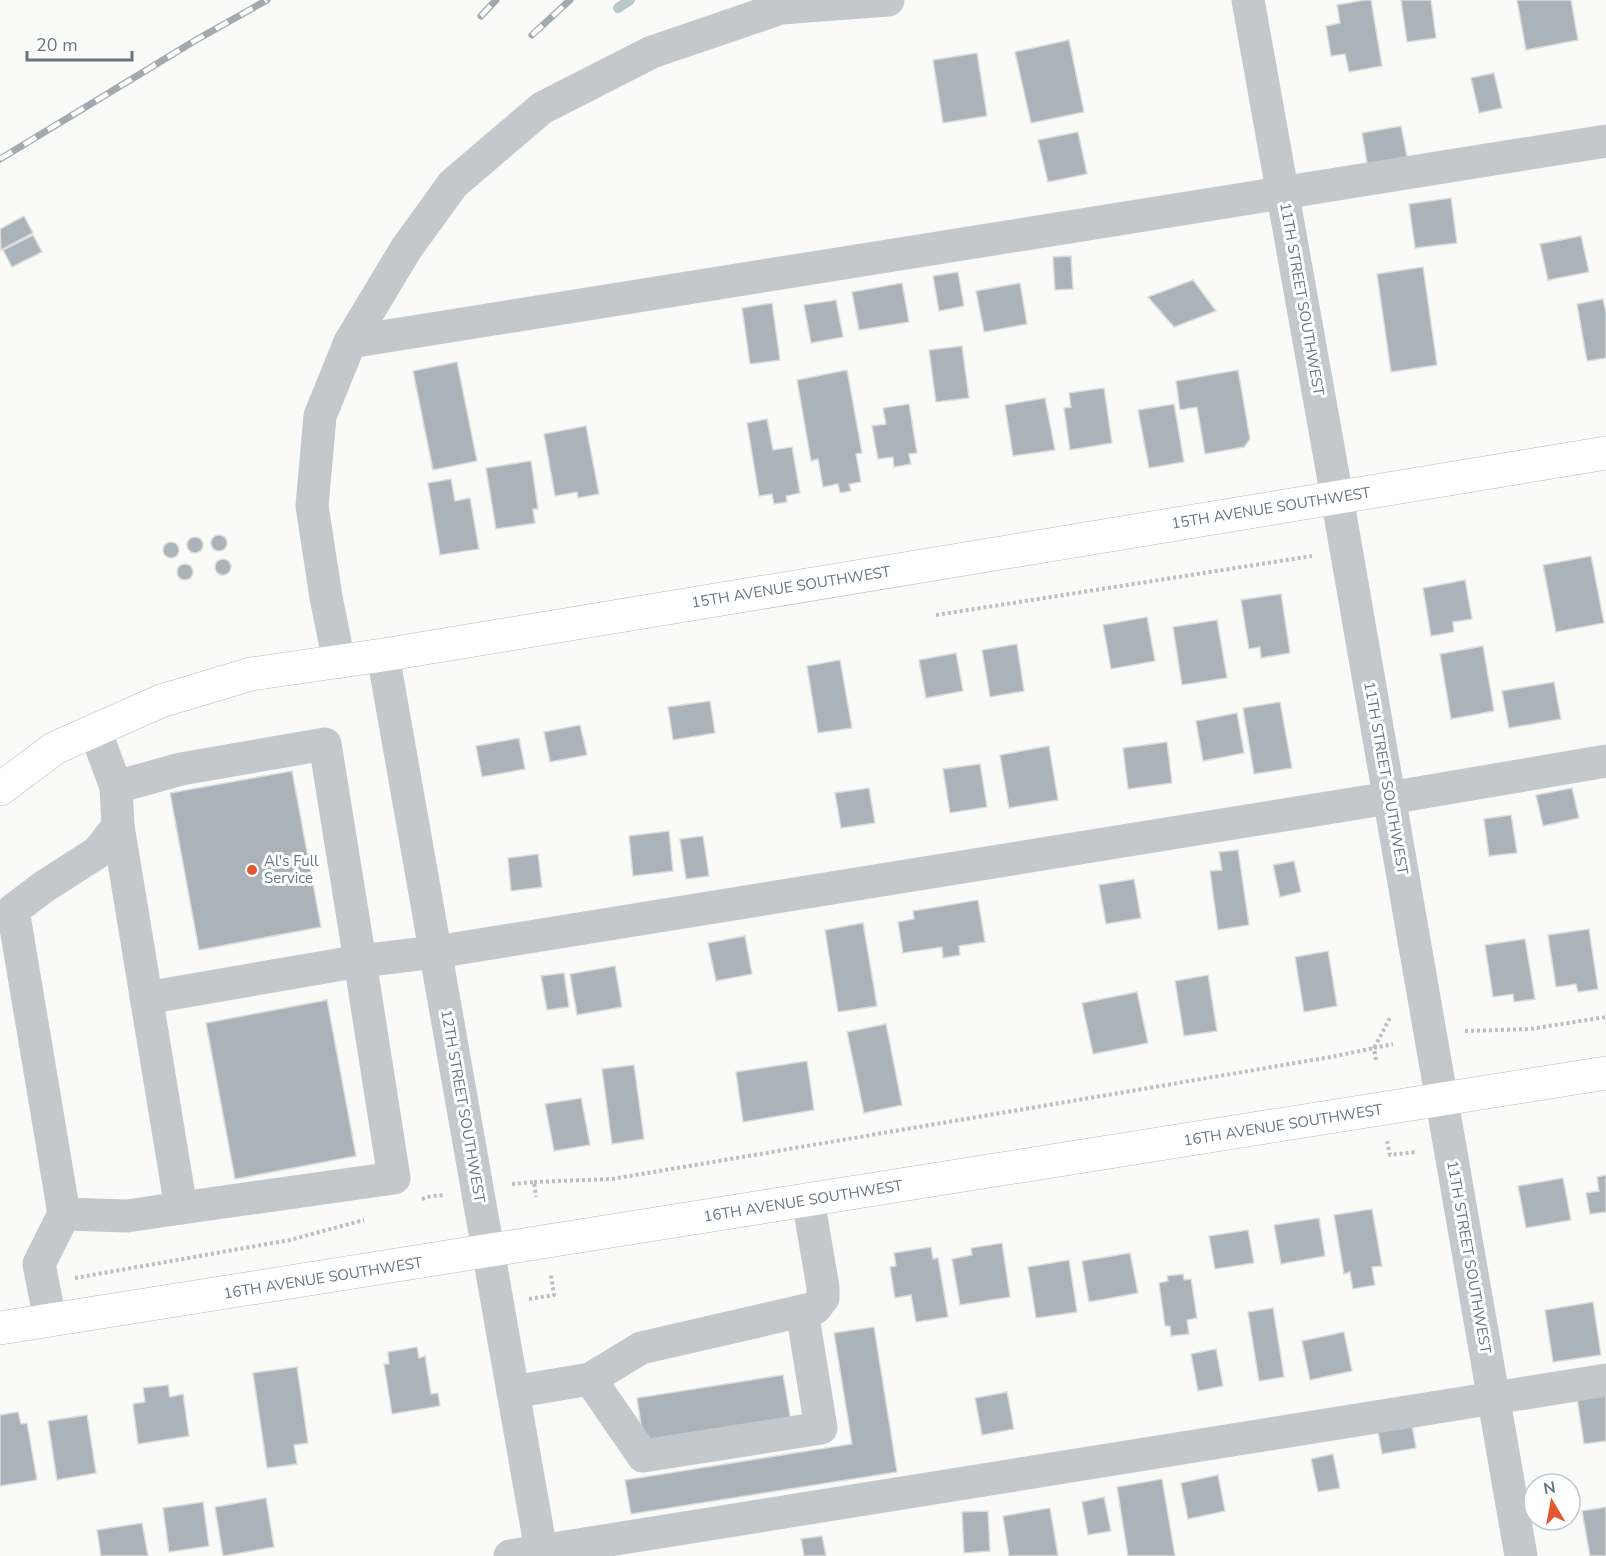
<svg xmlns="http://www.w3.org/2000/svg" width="1606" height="1556" font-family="'Nunito Sans',sans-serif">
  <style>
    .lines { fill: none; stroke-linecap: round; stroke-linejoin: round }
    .stream { stroke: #bbc7cb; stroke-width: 10 }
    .building { fill: #aab3b9; stroke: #dcdcda; stroke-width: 1.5 }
    .major-casing { stroke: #b5babe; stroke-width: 34 }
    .path { stroke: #bbbfc2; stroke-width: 4; stroke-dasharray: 3 3; stroke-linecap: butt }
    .minor { stroke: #c3c8cc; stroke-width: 33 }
    .major { stroke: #fff; stroke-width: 33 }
    .rail-casing { stroke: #a2aab0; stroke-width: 7 }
    .rail { stroke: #fff; stroke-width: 4.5; stroke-dasharray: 14; stroke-linecap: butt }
    .poi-dot { fill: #e4572e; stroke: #fff; stroke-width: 2 }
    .labels { text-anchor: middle; stroke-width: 6; stroke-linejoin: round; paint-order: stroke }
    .street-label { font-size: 15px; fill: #657683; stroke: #fff }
    .poi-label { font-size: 15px; fill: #657683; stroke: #fff; text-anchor: start }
  </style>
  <rect width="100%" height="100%" fill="#fafaf8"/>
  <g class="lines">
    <path class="stream" d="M618,8L630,0"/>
  </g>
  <g class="building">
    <path d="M1365,0H1371L1382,66L1349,72L1345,54L1331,56L1326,26L1340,23L1337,5Z"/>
    <path d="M1401,0H1431L1436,38L1407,42Z"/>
    <path d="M1517,0H1571L1578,40L1526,50Z"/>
    <path d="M1069,40L1084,112L1031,123L1015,52Z"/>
    <path d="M977,53L987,116L943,123L933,60Z"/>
    <path d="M1494,73L1502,108L1479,113L1471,78Z"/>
    <path d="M1401,126L1408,161L1368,168L1362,133Z"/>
    <path d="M1078,132L1087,174L1048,182L1038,140Z"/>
    <path d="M1451,198L1457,243L1415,248L1409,204Z"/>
    <path d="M24,216L33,233L1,250L0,229Z"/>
    <path d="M33,235L42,252L12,267L3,250Z"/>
    <path d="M1581,236L1589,272L1548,280L1540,244Z"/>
    <path d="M1071,256L1073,289L1055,290L1053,257Z"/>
    <path d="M1423,267L1437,365L1391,372L1377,274Z"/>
    <path d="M958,272L964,306L939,311L933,276Z"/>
    <path d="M1193,280L1216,311L1174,327L1148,297Z"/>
    <path d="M902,283L909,322L859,330L852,292Z"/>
    <path d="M1020,283L1027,324L984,332L976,291Z"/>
    <path d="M1603,299L1606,313V358L1587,361L1577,304Z"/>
    <path d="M836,300L843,337L811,343L804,305Z"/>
    <path d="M772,303L780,360L750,364L742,308Z"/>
    <path d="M962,346L969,398L936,402L929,350Z"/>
    <path d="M457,362L477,461L433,470L413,371Z"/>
    <path d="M847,370L862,453L856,454L861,482L849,484L851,491L840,493L838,484L823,487L818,459L811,461L797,380Z"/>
    <path d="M1238,370L1250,439L1244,447L1205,454L1197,407L1180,410L1176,381Z"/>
    <path d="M1104,388L1112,443L1070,450L1064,408L1071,407L1069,393Z"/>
    <path d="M1045,398L1055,450L1013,456L1005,405Z"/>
    <path d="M909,404L917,453L909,454L911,464L894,467L893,457L878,459L872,426L886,424L883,408Z"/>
    <path d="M1174,404L1184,462L1149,468L1138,410Z"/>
    <path d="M767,419L773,450L792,447L800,493L786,496L787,502L774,504L772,494L759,496L747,423Z"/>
    <path d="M586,426L599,494L578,498L577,492L555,496L544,434Z"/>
    <path d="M531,461L538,509H533L535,523L496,529L486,468Z"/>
    <path d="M451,479L455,501L470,498L479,549L440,555L428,483Z"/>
    <circle cx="219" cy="543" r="8"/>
    <circle cx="195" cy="545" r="8"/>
    <circle cx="171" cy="550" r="8"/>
    <path d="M1591,556L1604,623L1556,632L1543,565Z"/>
    <circle cx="223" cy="567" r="8"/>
    <circle cx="185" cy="572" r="8"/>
    <path d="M1465,580L1472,619L1453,622L1454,632L1431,636L1423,588Z"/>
    <path d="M1281,594L1290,653L1261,658L1260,647L1249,649L1241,600Z"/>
    <path d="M1147,617L1155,661L1111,669L1103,625Z"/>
    <path d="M1217,620L1227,678L1182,685L1173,627Z"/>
    <path d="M1017,644L1024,691L990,697L982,650Z"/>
    <path d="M1483,646L1494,711L1451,719L1440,654Z"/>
    <path d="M956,653L963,691L926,698L919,660Z"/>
    <path d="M840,660L852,728L818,733L807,666Z"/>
    <path d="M1554,682L1561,719L1509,728L1502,691Z"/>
    <path d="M710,701L715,733L673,740L668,707Z"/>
    <path d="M1280,702L1292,768L1254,774L1243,708Z"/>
    <path d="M1237,713L1244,753L1203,761L1196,721Z"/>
    <path d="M580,725L587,755L550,762L544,732Z"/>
    <path d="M519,738L525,769L482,777L476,746Z"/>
    <path d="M1167,742L1172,783L1128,789L1123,748Z"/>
    <path d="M1049,746L1058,800L1009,808L1000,755Z"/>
    <path d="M980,764L987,807L950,813L943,769Z"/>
    <path d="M292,771L321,927L199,950L170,793Z"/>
    <path d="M869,788L875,823L841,828L835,793Z"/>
    <path d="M1572,788L1579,818L1543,826L1536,795Z"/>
    <path d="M1511,815L1517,853L1489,856L1484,819Z"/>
    <path d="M669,831L673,871L633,876L629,836Z"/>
    <path d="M703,836L709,876L686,879L680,839Z"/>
    <path d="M1238,850L1249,925L1218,930L1210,871L1222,870L1219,852Z"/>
    <path d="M538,854L542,887L511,891L508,858Z"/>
    <path d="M1294,861L1301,892L1280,897L1273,865Z"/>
    <path d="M1134,879L1141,918L1106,924L1099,885Z"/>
    <path d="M978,900L985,942L959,946L960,955L943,958L942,947L903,953L898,922L914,919L913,911Z"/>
    <path d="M863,923L877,1006L838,1012L825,930Z"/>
    <path d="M1589,929L1598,989L1578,992L1576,984L1556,987L1548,935Z"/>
    <path d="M745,936L752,974L716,981L708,943Z"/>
    <path d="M1525,939L1535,999L1514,1002L1513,994L1493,997L1485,945Z"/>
    <path d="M1328,951L1337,1006L1304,1012L1295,957Z"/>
    <path d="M615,966L622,1007L577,1015L570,974Z"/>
    <path d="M564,973L569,1007L547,1010L541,976Z"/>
    <path d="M1208,975L1217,1031L1184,1036L1175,981Z"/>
    <path d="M1137,992L1148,1043L1093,1054L1082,1003Z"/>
    <path d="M327,1000L356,1156L235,1179L206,1023Z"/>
    <path d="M886,1024L902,1105L864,1113L847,1032Z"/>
    <path d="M807,1061L814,1110L743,1122L736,1072Z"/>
    <path d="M634,1065L644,1139L612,1144L602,1069Z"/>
    <path d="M581,1098L590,1145L554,1151L545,1104Z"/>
    <path d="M1606,1175V1212L1590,1214L1586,1193L1599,1191L1597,1177Z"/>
    <path d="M1563,1178L1571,1220L1526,1228L1518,1186Z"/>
    <path d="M1372,1209L1382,1266L1372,1267L1375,1285L1353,1289L1350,1272L1344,1274L1334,1215Z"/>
    <path d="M1319,1218L1325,1256L1281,1264L1274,1225Z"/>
    <path d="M1248,1230L1254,1263L1215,1269L1209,1236Z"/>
    <path d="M1002,1243L1010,1297L960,1305L952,1259L972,1255L971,1248Z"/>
    <path d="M931,1247L933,1259L938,1258L948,1317L916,1322L911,1295L895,1298L890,1267L896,1266L894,1253Z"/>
    <path d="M1130,1253L1138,1293L1089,1302L1082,1261Z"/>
    <path d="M1069,1260L1077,1312L1036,1318L1028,1267Z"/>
    <path d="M1183,1274L1184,1280L1191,1279L1197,1318L1187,1320L1189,1334L1171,1336L1170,1326H1165L1159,1283L1168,1281L1167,1276Z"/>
    <path d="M1593,1302L1601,1355L1553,1362L1545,1310Z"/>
    <path d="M1273,1308L1284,1377L1259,1381L1248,1312Z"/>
    <path d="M874,1327L897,1472L631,1514L625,1480L852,1444L834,1333Z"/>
    <path d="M1344,1332L1352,1371L1310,1380L1302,1341Z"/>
    <path d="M417,1347L419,1358L425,1356L431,1394L438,1393L440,1406L392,1414L384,1364H389L388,1352Z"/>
    <path d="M1216,1349L1223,1386L1198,1391L1191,1354Z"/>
    <path d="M297,1367L308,1443L294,1445L297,1464L267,1468L253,1373Z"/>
    <path d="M783,1375L791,1421L644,1444L637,1398Z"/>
    <path d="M168,1385L170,1397L183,1394L189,1436L138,1444L133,1404L145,1402L143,1388Z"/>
    <path d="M1007,1392L1014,1429L982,1435L975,1398Z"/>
    <path d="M1606,1392V1441L1584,1444L1577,1397Z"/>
    <path d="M18,1412L21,1424L27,1423L37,1480L0,1486V1415Z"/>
    <path d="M87,1415L96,1473L57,1480L48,1421Z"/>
    <path d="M1412,1425L1416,1448L1382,1454L1378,1431Z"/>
    <path d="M1333,1454L1340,1488L1318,1492L1311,1459Z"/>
    <path d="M1218,1475L1225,1511L1188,1519L1181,1483Z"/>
    <path d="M1162,1479L1175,1556H1128L1117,1487Z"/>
    <path d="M1104,1497L1111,1531L1088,1535L1082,1502Z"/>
    <path d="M266,1498L274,1547L223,1556L215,1507Z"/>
    <path d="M203,1502L209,1546L169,1552L163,1508Z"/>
    <path d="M1606,1507V1556H1590L1582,1511Z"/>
    <path d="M1050,1508L1058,1556H1009L1003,1516Z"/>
    <path d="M988,1511L990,1551L964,1553L962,1512Z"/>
    <path d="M142,1523L148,1556H101L97,1530Z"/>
    <path d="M822,1536L826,1556H804L801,1539Z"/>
  </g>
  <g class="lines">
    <g class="major-casing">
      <g id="major">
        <path d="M0,789L55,748L161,701L251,674L383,655L1606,453"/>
        <path d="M0,1328L1606,1073"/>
      </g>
    </g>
    <g class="path">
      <path d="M936,615L1312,556"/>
      <path d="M1465,1031L1530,1029L1606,1017"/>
      <path d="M1376,1060L1374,1048L1393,1044"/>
      <path d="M1387,1141L1390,1155L1415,1152"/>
      <path d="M534,1182L612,1179L1331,1057L1374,1048L1391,1016"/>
      <path d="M512,1184L534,1182L536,1197"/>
      <path d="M422,1199L432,1196L444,1195"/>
      <path d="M75,1278L290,1240L364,1220"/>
      <path d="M529,1299L554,1295L551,1275"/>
    </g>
    <g class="minor">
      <path d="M1248,0L1337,497L1521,1556"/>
      <path d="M350,342L1606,141"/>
      <path d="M383,655L542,1556"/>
      <path d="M339,662L326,597L312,506L320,416L350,342L406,249L453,184L542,108L652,52L781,8L888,0"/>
      <path d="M116,787L181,769L325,744L360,961L436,952L1389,798L1606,761"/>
      <path d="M146,998L360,961L394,1178L181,1208"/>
      <path d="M64,1214L127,1216L181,1208L118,826"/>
      <path d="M50,1320L39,1264L64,1214L13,910L45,886L98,852L118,826L116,787L95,730"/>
      <path d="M590,1379L643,1456L821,1428L802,1311"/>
      <path d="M513,1392L590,1379L641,1348L815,1308L823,1298V1287L808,1200"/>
      <path d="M510,1556L1606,1380"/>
    </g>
    <use href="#major" class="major"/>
    <g class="rail-casing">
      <g id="rail">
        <path d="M481,16L496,0"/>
        <path d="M532,35L570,0"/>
        <path d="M0,159L196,40L267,0"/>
      </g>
    </g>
    <use href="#rail" class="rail"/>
  </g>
  <circle class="poi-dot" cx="252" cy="870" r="6"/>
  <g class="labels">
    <g class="street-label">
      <text transform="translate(1302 299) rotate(80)" y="5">11TH STREET SOUTHWEST</text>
      <text transform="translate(1271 508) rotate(-9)" y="5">15TH AVENUE SOUTHWEST</text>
      <text transform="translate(791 587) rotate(-9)" y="5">15TH AVENUE SOUTHWEST</text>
      <text transform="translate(1386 778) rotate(80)" y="5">11TH STREET SOUTHWEST</text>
      <text transform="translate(463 1106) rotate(80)" y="5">12TH STREET SOUTHWEST</text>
      <text transform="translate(1283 1125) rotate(-9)" y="5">16TH AVENUE SOUTHWEST</text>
      <text transform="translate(803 1201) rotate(-9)" y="5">16TH AVENUE SOUTHWEST</text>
      <text transform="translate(1469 1257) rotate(80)" y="5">11TH STREET SOUTHWEST</text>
      <text transform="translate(323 1278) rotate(-9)" y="5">16TH AVENUE SOUTHWEST</text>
    </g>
    <g class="poi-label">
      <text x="264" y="866">Al's Full<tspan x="264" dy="17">Service</tspan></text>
    </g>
  </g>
  <g transform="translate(1552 1502) rotate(350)"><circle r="28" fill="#ffffff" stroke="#c1c8cd" stroke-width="1.5"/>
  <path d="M0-4.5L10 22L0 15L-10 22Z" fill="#e4572e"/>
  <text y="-9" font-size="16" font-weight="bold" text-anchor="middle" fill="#657683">N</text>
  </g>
  <path d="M27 51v9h105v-9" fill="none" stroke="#657683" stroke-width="3"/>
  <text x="36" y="51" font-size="18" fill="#657683" stroke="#ffffff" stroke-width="4.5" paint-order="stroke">20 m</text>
</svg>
